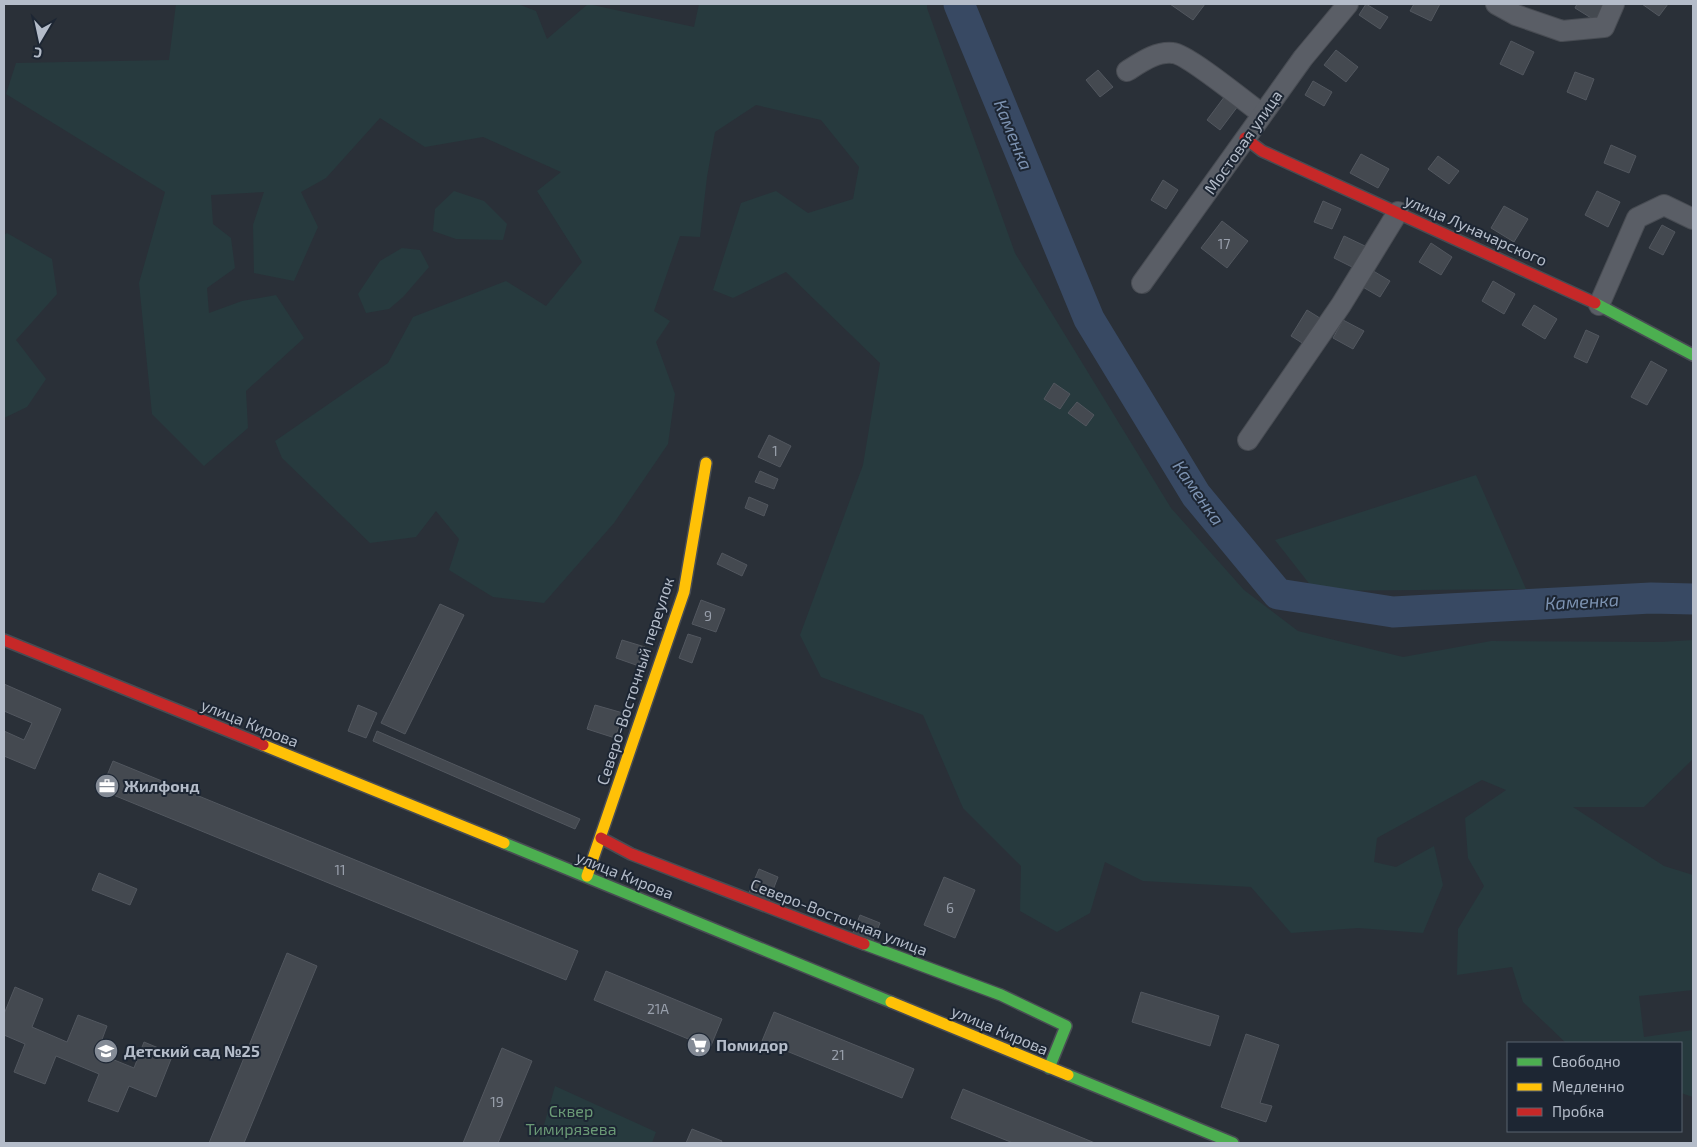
<svg xmlns="http://www.w3.org/2000/svg" width="1697" height="1147" font-family="'Exo 2',sans-serif">
  <style>
    .green { fill: #273a3e }
    .lines { fill: none; stroke-linecap: round; stroke-linejoin: round }
    .river { stroke: #384963; stroke-width: 31 }
    .building { fill: #444950; stroke: #52575f }
    .street-casing { stroke: #484c53; stroke-width: 22 }
    .fast-casing { stroke: #484c53; stroke-width: 14 }
    .slow-casing { stroke: #484c53; stroke-width: 14 }
    .jam-casing { stroke: #484c53; stroke-width: 14 }
    .street { stroke: #5a5e66; stroke-width: 20 }
    .fast { stroke: #4caf50; stroke-width: 11 }
    .slow { stroke: #ffc107; stroke-width: 11 }
    .jam { stroke: #c62828; stroke-width: 11 }
    .labels { text-anchor: middle; stroke-width: 4; stroke-linejoin: round; paint-order: stroke }
    .number-label { font-size: 14px; fill: #989fab }
    .street-label { font-size: 16px; fill: #b4bcc9; stroke: #1d2633 }
    .poi-label { font-size: 16px; font-weight: bold; fill: #b4bcc9; stroke: #1d2633; text-anchor: start }
    .park-label { font-size: 16px; fill: #6b9a76; stroke: #1d2633 }
    .water-label { font-size: 18px; font-style: italic; fill: #7c92b1; stroke: #1d2633 }
  </style>
  <rect width="100%" height="100%" fill="#2a3038"/>
  <g class="green">
    <path d="M176,4H518L536,11L547,39L588,4L694,27L699,4H927V8L1015,253L1171,508L1244,590L1298,631L1403,657L1491,641L1661,642L1693,640V759L1644,807H1573L1664,866L1693,875V990L1639,996L1644,1037L1693,1030V1097L1681,1093V1043H1566L1523,1002L1512,967L1457,975L1458,929L1484,886L1468,858L1465,818L1506,790L1482,780L1377,838L1374,862L1396,867L1434,846L1443,885L1423,933L1358,928L1291,933L1251,887L1143,881L1105,862L1090,913L1057,932L1020,911L1021,866L963,808L923,715L821,677L800,635L863,465L880,363L786,272L733,298L713,290L741,203L776,191L808,213L853,199L859,167L821,120L756,105L715,132L707,177L700,237L680,236L654,311L670,321L656,342L675,394L668,444L614,523L544,603L493,597L449,570L459,539L436,511L416,537L370,543L282,458L275,441L388,363L413,317L506,281L546,306L582,262L537,191L561,172L483,137L425,147L380,118L326,178L301,192L318,227L294,281L254,273L253,225L264,192L211,195L213,224L231,238L235,268L207,288L209,313L242,301L276,295L304,338L246,391L248,428L204,466L152,414L139,283L165,192L6,94L16,63L169,60Z"/>
    <path d="M454,191L484,201L507,224L503,240L456,239L433,231L435,209Z"/>
    <path d="M7,233L52,259L57,294L16,340L46,379L27,407L4,418V235Z"/>
    <path d="M402,248L420,250L429,267L403,297L389,309L366,313L358,294L380,261Z"/>
    <path d="M1476,475L1526,589L1315,591L1275,540Z"/>
    <path d="M555,1086L656,1132L652,1143H539Z"/>
  </g>
  <g class="lines">
    <path class="river" d="M959,4L1089,319L1196,495L1278,594L1393,612L1651,598L1693,599"/>
  </g>
  <g class="building">
    <path d="M1170,4H1205L1193,20Z"/>
    <path d="M1366,4L1388,17L1380,29L1359,15Z"/>
    <path d="M1414,4H1440L1431,21L1410,11Z"/>
    <path d="M1577,4H1606L1596,21L1575,8Z"/>
    <path d="M1642,4H1668L1659,16Z"/>
    <path d="M1511,41L1534,52L1523,75L1500,64Z"/>
    <path d="M1336,50L1358,67L1346,82L1324,65Z"/>
    <path d="M1098,70L1113,87L1100,97L1086,80Z"/>
    <path d="M1575,72L1594,79L1586,100L1567,92Z"/>
    <path d="M1313,81L1332,92L1324,106L1305,95Z"/>
    <path d="M1225,96L1238,106L1220,130L1207,120Z"/>
    <path d="M1611,145L1636,156L1629,173L1604,163Z"/>
    <path d="M1361,154L1389,169L1378,188L1350,173Z"/>
    <path d="M1438,156L1459,171L1449,184L1428,169Z"/>
    <path d="M1163,180L1178,190L1166,209L1151,200Z"/>
    <path d="M1597,191L1620,202L1608,227L1585,215Z"/>
    <path d="M1323,201L1341,209L1332,229L1314,222Z"/>
    <path d="M1504,206L1528,219L1514,242L1491,228Z"/>
    <path d="M1222,221L1248,241L1227,268L1201,248Z"/>
    <path d="M1662,225L1675,232L1663,255L1649,248Z"/>
    <path d="M1344,236L1365,246L1354,268L1334,258Z"/>
    <path d="M1431,243L1452,257L1441,275L1419,262Z"/>
    <path d="M1370,269L1390,281L1380,297L1361,286Z"/>
    <path d="M1493,281L1515,294L1504,314L1482,301Z"/>
    <path d="M1534,305L1557,319L1545,339L1522,325Z"/>
    <path d="M1307,310L1323,320L1307,346L1291,336Z"/>
    <path d="M1343,320L1364,331L1353,349L1333,338Z"/>
    <path d="M1586,330L1599,336L1587,363L1574,357Z"/>
    <path d="M1651,361L1667,370L1647,405L1631,397Z"/>
    <path d="M1054,383L1070,394L1060,409L1044,399Z"/>
    <path d="M1077,402L1094,415L1086,426L1068,413Z"/>
    <path d="M769,435L791,446L780,467L758,457Z"/>
    <path d="M760,471L778,479L774,489L755,482Z"/>
    <path d="M749,497L768,505L764,516L745,508Z"/>
    <path d="M722,553L747,565L742,576L717,564Z"/>
    <path d="M701,600L725,609L716,632L692,624Z"/>
    <path d="M440,604L464,615L405,734L381,723Z"/>
    <path d="M688,634L701,638L692,663L679,658Z"/>
    <path d="M622,640L645,647L639,666L616,658Z"/>
    <path d="M4,684L61,709L35,769L4,756V731L24,740L32,723L4,711Z"/>
    <path d="M358,705L377,713L366,738L348,731Z"/>
    <path d="M595,705L623,713L615,738L587,729Z"/>
    <path d="M377,731L580,819L575,829L373,741Z"/>
    <path d="M113,761L578,951L566,980L101,790Z"/>
    <path d="M759,869L778,877L768,903L748,895Z"/>
    <path d="M99,873L137,889L130,905L92,890Z"/>
    <path d="M944,877L975,890L955,938L924,925Z"/>
    <path d="M860,915L880,923L872,943L852,935Z"/>
    <path d="M287,953L317,966L244,1143H209Z"/>
    <path d="M606,971L722,1019L710,1048L594,1000Z"/>
    <path d="M15,987L43,999L32,1027L67,1042L78,1015L107,1026L97,1053L134,1068L144,1042L173,1054L156,1097L129,1086L118,1112L88,1101L99,1074L56,1056L45,1084L14,1072L25,1044L4,1035V1014Z"/>
    <path d="M1141,992L1219,1016L1210,1046L1132,1022Z"/>
    <path d="M774,1012L914,1069L902,1098L762,1041Z"/>
    <path d="M1246,1034L1279,1045L1260,1103L1272,1106L1266,1122L1221,1107Z"/>
    <path d="M502,1048L532,1061L498,1143H463Z"/>
    <path d="M963,1089L1095,1143H1013L951,1118Z"/>
    <path d="M692,1129L722,1141L721,1143H686Z"/>
  </g>
  <g class="lines">
    <g class="street-casing">
      <g id="street">
        <path d="M1496,4L1516,15L1562,31L1604,27L1614,4"/>
        <path d="M1127,71C1140,63 1156,51 1173,53C1187,54 1247,103 1262,114"/>
        <path d="M1142,283L1303,58L1348,4"/>
        <path d="M1599,305L1637,218L1664,205L1693,219"/>
        <path d="M1248,440L1341,305L1398,212"/>
      </g>
    </g>
    <g class="fast-casing">
      <g id="fast">
        <path d="M1595,303L1693,355"/>
        <path d="M504,843L891,1002"/>
        <path d="M864,944L1001,995L1066,1026L1049,1068"/>
        <path d="M1068,1075L1233,1143"/>
      </g>
    </g>
    <g class="slow-casing">
      <g id="slow">
        <path d="M263,745L504,843"/>
        <path d="M587,876L684,592L706,463"/>
        <path d="M891,1002L1068,1075"/>
      </g>
    </g>
    <g class="jam-casing">
      <g id="jam">
        <path d="M1245,138L1262,151L1595,303"/>
        <path d="M4,640L263,745"/>
        <path d="M601,838L631,854L864,944"/>
      </g>
    </g>
    <use href="#street" class="street"/>
    <use href="#fast" class="fast"/>
    <use href="#slow" class="slow"/>
    <use href="#jam" class="jam"/>
  </g>
  <defs>
    <g id="office-disc" transform="scale(1.25)"><circle r="9.5" fill="#848b96" stroke="#1d2633"/><path d="M-6-3h4V-5.5h4V-3h4V5H-6ZM-1-4.5V-3h2v-1.5ZM-6 0V1H6V0Z" fill="#fff"/></g>
    <g id="supermarket-disc" transform="scale(1.25)"><circle r="9.5" fill="#848b96" stroke="#1d2633"/><path d="M-6-5.5h2.5l.6 2H6L4.5 2H-2.5L-4.4-4H-6ZM-1.5 3.2a1.3 1.3 0 1 0 .1 0ZM3 3.2a1.3 1.3 0 1 0 .1 0Z" fill="#fff"/></g>
    <g id="school-disc" transform="scale(1.25)"><circle r="9.5" fill="#848b96" stroke="#1d2633"/><path d="M0-5L7-2L0 1L-7-2ZM-4 1L0 2.5L4 1V4Q0 6-4 4Z" fill="#fff"/></g>
  </defs>
  <g fill-rule="evenodd">
    <use href="#office-disc" x="107" y="786"/>
    <use href="#supermarket-disc" x="699" y="1045"/>
    <use href="#school-disc" x="106" y="1051"/>
  </g>
  <g class="labels">
    <g class="number-label">
      <text x="1224" y="249">17</text>
      <text x="775" y="456">1</text>
      <text x="708" y="621">9</text>
      <text x="340" y="875">11</text>
      <text x="950" y="913">6</text>
      <text x="658" y="1014">21А</text>
      <text x="838" y="1060">21</text>
      <text x="497" y="1107">19</text>
    </g>
    <g class="street-label">
      <text transform="translate(1243 142) rotate(-55)" y="6">Мостовая улица</text>
      <text transform="translate(1476 230) rotate(24)" y="6">улица Луначарского</text>
      <text transform="translate(635 681) rotate(-72)" y="6">Северо-Восточный переулок</text>
      <text transform="translate(250 723) rotate(22)" y="6">улица Кирова</text>
      <text transform="translate(625 875) rotate(22)" y="6">улица Кирова</text>
      <text transform="translate(839 917) rotate(21)" y="6">Северо-Восточная улица</text>
      <text transform="translate(1000 1030) rotate(23)" y="6">улица Кирова</text>
    </g>
    <g class="poi-label">
      <text x="124" y="792">Жилфонд</text>
      <text x="716" y="1051">Помидор</text>
      <text x="124" y="1057">Детский сад №25</text>
    </g>
    <g class="park-label">
      <text x="571" y="1117">Сквер<tspan x="571" dy="18">Тимирязева</tspan></text>
    </g>
    <g class="water-label">
      <text transform="translate(1013 135) rotate(68)" y="6">Каменка</text>
      <text transform="translate(1198 493) rotate(55)" y="6">Каменка</text>
      <text transform="translate(1582 602) rotate(-3)" y="6">Каменка</text>
    </g>
  </g>
  <rect width="1697" height="1147" fill="none" stroke="#b4bcc9" stroke-width="10"/>
  <rect x="1507" y="1042" width="175" height="90" fill="#1d2633" stroke="#59626f"/>
  <rect x="1517" y="1058" width="25" height="8" fill="#4caf50" stroke="#59626f"/>
  <text x="1552" y="1067" font-size="15" fill="#b4bcc9">Свободно</text>
  <rect x="1517" y="1083" width="25" height="8" fill="#ffc107" stroke="#59626f"/>
  <text x="1552" y="1092" font-size="15" fill="#b4bcc9">Медленно</text>
  <rect x="1517" y="1108" width="25" height="8" fill="#c62828" stroke="#59626f"/>
  <text x="1552" y="1117" font-size="15" fill="#b4bcc9">Пробка</text>
  <g transform="translate(40 40) rotate(189)" stroke="#1d2633" stroke-width="4" paint-order="stroke">
  <path d="M0-4L9 19L0 12L-9 19Z" fill="#b4bcc9"/>
  <text y="-8" font-size="14" font-weight="bold" text-anchor="middle" fill="#b4bcc9">С</text>
  </g>
</svg>
